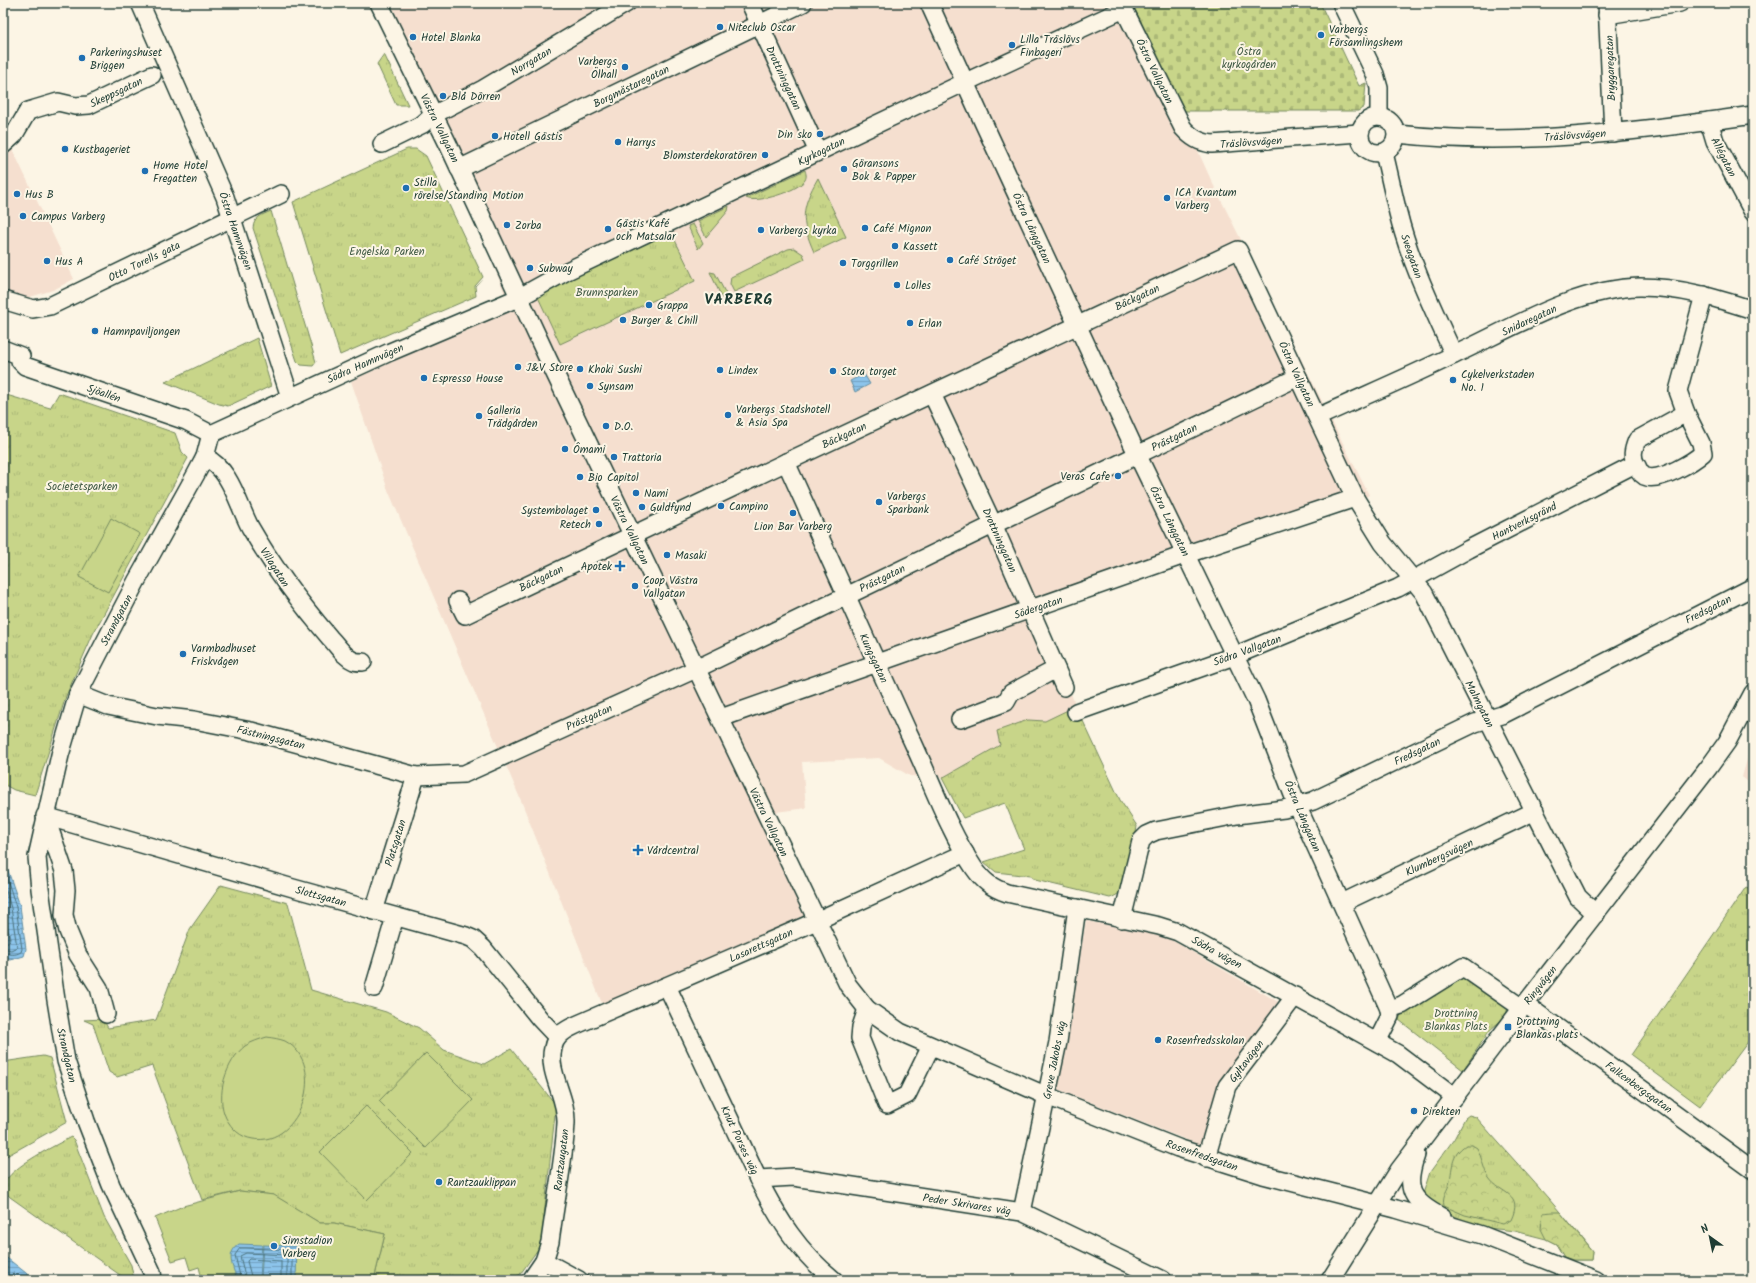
<svg xmlns="http://www.w3.org/2000/svg" width="1756" height="1283" font-family="Kalam,sans-serif">
  <style>
    .built { fill: #f5dfcf }
    .grass { fill: url(#grass-tufts); stroke: #74895e }
    .forest { fill: url(#forest-crowns); stroke: #74895e }
    .cemetery { fill: url(#cemetery-stones); stroke: #74895e }
    .pitch { fill: #c8d589; stroke: #74895e }
    .water { fill: url(#water-rules); stroke: #608ea2 }
    .lines { fill: none; stroke-linecap: round; stroke-linejoin: round }
    .shore { stroke: #4b737d; stroke-width: 1 }
    .minor-casing { stroke: #1f3d34; stroke-width: 20 }
    .minor { stroke: #fcf5e5; stroke-width: 17 }
    .poi-dot { fill: #1f6fb2; stroke: #fcf5e5; stroke-width: 1.5 }
    .labels { text-anchor: middle; stroke-width: 4; stroke-linejoin: round; paint-order: stroke }
    .poi-label { font-size: 11px; fill: #1f3d34; stroke: #fcf5e5; text-anchor: start }
    .park-label { font-size: 11px; fill: #415b45; stroke: #fcf5e5 }
    .street-label { font-size: 11px; fill: #1f3d34; stroke: #fcf5e5 }
    .district-label { font-size: 15px; font-weight: bold; letter-spacing: 1px; fill: #1f3d34; stroke: #fcf5e5 }
  </style>
  <defs>
    <pattern id="grass-tufts" width="24" height="20" patternUnits="userSpaceOnUse"><rect width="24" height="20" fill="#c8d589"/><path d="M3 7l-1-3M5 7V3M7 7l1-3M15 17l-1-3M17 17v-4M19 17l1-3" fill="none" stroke="#abb877"/></pattern>
    <pattern id="forest-crowns" width="20" height="18" patternUnits="userSpaceOnUse"><rect width="20" height="18" fill="#c8d589"/><path d="M2 6a3 3 0 1 1 6 0M12 15a3 3 0 1 1 6 0" fill="none" stroke="#abb877"/></pattern>
    <pattern id="cemetery-stones" width="16" height="16" patternUnits="userSpaceOnUse"><rect width="16" height="16" fill="#c8d589"/><path d="M2 7V4a2 2 0 0 1 4 0v3zM10 15v-3a2 2 0 0 1 4 0v3z" fill="#abb877"/></pattern>
    <pattern id="water-rules" width="6" height="5" patternUnits="userSpaceOnUse"><rect width="6" height="5" fill="#8cc4eb"/><path d="M0 2.5h6" fill="none" stroke="#72a0bf"/></pattern>
  </defs>
  <rect width="100%" height="100%" fill="#fcf5e5"/>
  <filter id="ink" filterUnits="userSpaceOnUse"><feTurbulence type="fractalNoise" baseFrequency=".025" numOctaves="2"/><feDisplacementMap in="SourceGraphic" scale="8" xChannelSelector="R" yChannelSelector="G"/><feConvolveMatrix kernelMatrix="1 2 1 2 8 2 1 2 1" color-interpolation-filters="sRGB"/></filter>
  <g filter="url(#ink)">
    <g class="built">
      <path d="M391,3H1132L1211,180L1369,495L1338,512L1037,613L1076,706L1045,721L1028,720L1000,745L942,778L910,776L879,758L802,762L806,808L768,813L824,926L609,1021L522,803L388,490L351,381L510,307Z"/>
      <path d="M10,144L74,279L53,290L30,297H19L3,292V152Z"/>
      <path d="M1753,748V786L1742,777L1749,753Z"/>
      <path d="M1086,921L1163,935L1280,1003L1222,1078L1200,1145L1057,1089Z"/>
    </g>
    <g class="grass">
      <path d="M384,54L408,105H396L377,64Z"/>
      <path d="M407,149H416L426,156L483,277L475,286L476,296L340,355L293,202Z"/>
      <path d="M805,170C806,174 807,176 805,180C798,191 757,204 746,198Z"/>
      <path d="M818,178L846,237L814,252C800,220 801,208 818,178Z"/>
      <path d="M729,206L728,211L706,237L698,221Z"/>
      <path d="M271,211L316,362L313,366L301,365L297,361L253,228C254,217 262,215 271,211Z"/>
      <path d="M693,224L703,243L698,249L688,226Z"/>
      <path d="M671,232L695,281L560,344L537,295Z"/>
      <path d="M794,248L803,254L805,259L734,292L730,284L731,277L788,249Z"/>
      <path d="M710,272L715,273L727,296L722,298Z"/>
      <path d="M257,338L271,386L228,406L219,404L165,382Z"/>
      <path d="M59,393L175,433L182,452L188,458L93,634L66,696L35,795L14,790L3,784V394L50,408Z"/>
      <path d="M1076,706L1120,800L1137,826C1135,840 1128,883 1119,893C1117,895 1113,897 1110,898L1035,880L1030,876L996,872L984,862L1024,849L1005,803L963,818L942,778L1000,745L997,731L1028,720L1045,721Z"/>
      <path d="M221,885L288,903L311,990L386,1012L419,1028L444,1050L484,1064L511,1049L556,1105L541,1245L516,1280H374L385,1234L334,1223H320L273,1195L240,1191L202,1200L152,1066L117,1077L109,1072L93,1024L84,1020L103,1019L108,1028L156,1020L190,929Z"/>
      <path d="M1746,887L1753,890V1035L1700,1106L1631,1055Z"/>
      <path d="M1464,975L1508,1008L1505,1017L1490,1030L1463,1070L1399,1020L1402,1012Z"/>
      <path d="M43,1056L50,1058L67,1122L3,1158V1062Z"/>
      <path d="M1469,1115L1476,1117C1515,1162 1556,1204 1592,1252L1591,1260H1573L1564,1257L1556,1244L1546,1239L1515,1231L1479,1227L1427,1204L1423,1194L1430,1172L1454,1139L1465,1118Z"/>
      <path d="M69,1138L71,1137L74,1140L104,1217L131,1265L134,1280H127L10,1197L3,1189C3,1170 53,1147 69,1138Z"/>
    </g>
    <g class="forest">
      <path d="M1466,1145H1472L1477,1148C1482,1157 1483,1169 1489,1178C1501,1195 1524,1192 1511,1220L1503,1224L1465,1215L1444,1206C1442,1196 1446,1193 1449,1185C1453,1169 1450,1155 1466,1145Z"/>
      <path d="M1552,1212H1560L1592,1252L1591,1260H1573L1564,1257L1556,1244L1546,1239L1541,1229L1543,1213Z"/>
    </g>
    <path class="cemetery" d="M1132,3H1320L1359,86L1366,83L1364,107L1358,111H1182Z"/>
    <g class="pitch">
      <path d="M111,518L140,534L108,592L79,577Z"/>
      <path d="M267,1037C273,1038 280,1039 285,1041C328,1064 301,1147 253,1139C240,1137 232,1129 226,1118C215,1096 226,1061 245,1046C251,1042 260,1039 267,1037Z"/>
      <path d="M426,1053L473,1100L426,1148L379,1101Z"/>
      <path d="M366,1106L413,1153L367,1200L320,1152Z"/>
      <path d="M240,1191L274,1195L320,1223H334L385,1234L374,1280H196L195,1277L201,1275L199,1267L190,1270L186,1257L172,1261L155,1218L183,1206Z"/>
    </g>
    <g class="water">
      <path d="M864,374L870,384L855,392L850,381Z"/>
      <path d="M3,856L20,906L26,949L24,956L10,960L3,956Z"/>
      <path d="M239,1244L262,1245L260,1280H237C233,1266 225,1254 239,1244Z"/>
      <path d="M263,1245L297,1246L296,1280H261Z"/>
      <path d="M3,1255L35,1280H3Z"/>
    </g>
    <g class="lines">
      <g class="shore">
        <path d="M3,866L16,907L22,949L21,952C14,956 11,954 3,953"/>
        <path d="M3,881L11,908L17,947L11,950L3,948"/>
        <path d="M3,902L10,940L8,942H3"/>
        <path d="M241,1280L235,1255L240,1248H246L292,1250V1280"/>
        <path d="M246,1280L240,1256L246,1253L287,1255V1280"/>
        <path d="M252,1280L247,1261L249,1259L281,1261V1280"/>
      </g>
      <g class="minor-casing">
        <g id="minor">
          <path d="M140,3L225,197L290,397"/>
          <path d="M379,3L448,144L548,359L848,985L867,1009L900,1032L1047,1096L1178,1148L1263,1175L1396,1209L1482,1235L1596,1280"/>
          <path d="M750,3L818,152"/>
          <path d="M929,3L984,124L1137,454L1256,700L1297,805L1389,1009L1390,1016L1377,1042"/>
          <path d="M1121,3L1183,128C1192,138 1199,142 1212,144L1359,133"/>
          <path d="M1341,3L1375,74L1379,88V117"/>
          <path d="M1607,3L1613,133"/>
          <path d="M1607,15L1680,3"/>
          <circle cx="1378" cy="135" r="18"/>
          <path d="M1709,121L1715,141L1753,212"/>
          <path d="M1397,134C1515,147 1636,132 1753,115"/>
          <path d="M382,144L423,124L433,115L483,89L627,3"/>
          <path d="M3,145L14,135L28,111L58,102L75,106L89,105L152,75"/>
          <path d="M1384,153C1389,173 1393,193 1398,213C1410,262 1433,309 1454,355"/>
          <path d="M459,169L803,3"/>
          <path d="M3,300L33,309L50,306L281,194"/>
          <path d="M3,349L21,356L20,361L25,366L186,421L211,434"/>
          <path d="M932,394L993,524L1064,687"/>
          <path d="M1686,413L1701,443L1703,453C1693,462 1661,481 1647,477C1642,476 1639,471 1637,466C1631,457 1633,450 1637,440Z"/>
          <path d="M1686,413L1678,391L1704,295"/>
          <path d="M1318,417C1364,396 1411,376 1456,354C1512,328 1577,288 1640,287C1680,287 1716,298 1753,310"/>
          <path d="M211,434L390,352L520,297L567,271L957,86L1124,9"/>
          <path d="M205,457C231,470 237,502 250,527C273,567 300,603 330,638C337,645 344,657 354,661C357,662 360,662 363,662"/>
          <path d="M786,462C826,552 867,642 908,732C929,775 947,828 974,868C983,881 992,888 1007,893L1159,926L1178,932L1398,1054L1455,1097"/>
          <path d="M458,601L465,615L797,457L1238,250L1355,498L1383,543L1424,593L1578,897L1596,914"/>
          <path d="M78,694L108,706L157,716L194,720L251,731L416,776L464,774L696,669L1298,377"/>
          <path d="M1076,712L1234,656L1398,588L1469,549L1635,464"/>
          <path d="M721,718L1187,554L1355,498"/>
          <path d="M960,719L1006,702L1011,693L1056,669"/>
          <path d="M45,816L293,888L466,936L473,939L483,948L540,1019L557,1037"/>
          <path d="M46,818L64,871L66,890L64,915L68,931L78,955L99,988L106,1014"/>
          <path d="M1342,903L1535,811"/>
          <path d="M374,911L416,776"/>
          <path d="M1122,919L1141,841L1147,835L1156,831L1237,815L1284,809L1313,801L1475,723L1502,715L1753,587"/>
          <path d="M667,986L758,1179C779,1220 798,1251 834,1280"/>
          <path d="M374,988L395,917"/>
          <path d="M1525,1004L1753,1170"/>
          <path d="M867,1009L861,1027L860,1038L887,1105L907,1095L931,1046"/>
          <path d="M1389,1009L1402,1005L1463,967L1522,1008"/>
          <path d="M1416,1155C1404,1189 1411,1201 1442,1217"/>
          <path d="M1206,1158L1227,1086L1295,996"/>
          <path d="M758,1179L794,1177L1022,1212L1163,1280"/>
          <path d="M1022,1212L1058,1042L1077,908"/>
          <path d="M544,1261L579,1280"/>
          <path d="M153,1280L152,1272L111,1185L86,1121L66,1061L56,1000L40,889L37,857L60,755L78,694L136,582L196,474L205,457L211,434"/>
          <path d="M531,1280L544,1261L550,1242C555,1202 564,1162 566,1123C567,1097 547,1072 553,1048C555,1036 565,1030 576,1025L805,926L965,853"/>
          <path d="M1330,1280L1399,1170L1522,1008L1709,767L1727,742L1753,693"/>
        </g>
      </g>
      <use href="#minor" class="minor"/>
    </g>
  </g>
  <g class="poi-dot">
    <circle cx="720" cy="27" r="4"/>
    <circle cx="1321" cy="35" r="4"/>
    <circle cx="413" cy="37" r="4"/>
    <circle cx="1012" cy="45" r="4"/>
    <circle cx="82" cy="58" r="4"/>
    <circle cx="625" cy="67" r="4"/>
    <circle cx="443" cy="96" r="4"/>
    <circle cx="820" cy="134" r="4"/>
    <circle cx="495" cy="136" r="4"/>
    <circle cx="618" cy="142" r="4"/>
    <circle cx="65" cy="149" r="4"/>
    <circle cx="765" cy="155" r="4"/>
    <circle cx="844" cy="169" r="4"/>
    <circle cx="145" cy="171" r="4"/>
    <circle cx="406" cy="188" r="4"/>
    <circle cx="17" cy="194" r="4"/>
    <circle cx="1167" cy="198" r="4"/>
    <circle cx="23" cy="216" r="4"/>
    <circle cx="507" cy="225" r="4"/>
    <circle cx="865" cy="228" r="4"/>
    <circle cx="608" cy="229" r="4"/>
    <circle cx="761" cy="230" r="4"/>
    <circle cx="895" cy="246" r="4"/>
    <circle cx="950" cy="260" r="4"/>
    <circle cx="47" cy="261" r="4"/>
    <circle cx="843" cy="263" r="4"/>
    <circle cx="530" cy="268" r="4"/>
    <circle cx="897" cy="285" r="4"/>
    <circle cx="649" cy="305" r="4"/>
    <circle cx="623" cy="320" r="4"/>
    <circle cx="910" cy="323" r="4"/>
    <circle cx="95" cy="331" r="4"/>
    <circle cx="518" cy="367" r="4"/>
    <circle cx="580" cy="369" r="4"/>
    <circle cx="720" cy="370" r="4"/>
    <circle cx="833" cy="371" r="4"/>
    <circle cx="424" cy="378" r="4"/>
    <circle cx="1453" cy="380" r="4"/>
    <circle cx="590" cy="386" r="4"/>
    <circle cx="728" cy="415" r="4"/>
    <circle cx="479" cy="416" r="4"/>
    <circle cx="606" cy="426" r="4"/>
    <circle cx="565" cy="449" r="4"/>
    <circle cx="614" cy="457" r="4"/>
    <circle cx="1118" cy="476" r="4"/>
    <circle cx="580" cy="477" r="4"/>
    <circle cx="636" cy="493" r="4"/>
    <circle cx="879" cy="502" r="4"/>
    <circle cx="721" cy="506" r="4"/>
    <circle cx="642" cy="507" r="4"/>
    <circle cx="596" cy="510" r="4"/>
    <circle cx="793" cy="513" r="4"/>
    <circle cx="599" cy="524" r="4"/>
    <circle cx="667" cy="555" r="4"/>
    <path d="M618 560h4v4h4v4h-4v4h-4v-4h-4v-4h4z"/>
    <circle cx="635" cy="586" r="4"/>
    <circle cx="183" cy="654" r="4"/>
    <path d="M636 844h4v4h4v4h-4v4h-4v-4h-4v-4h4z"/>
    <rect x="1504" y="1023" width="8" height="8" rx="2"/>
    <circle cx="1158" cy="1040" r="4"/>
    <circle cx="1414" cy="1111" r="4"/>
    <circle cx="439" cy="1182" r="4"/>
    <circle cx="274" cy="1246" r="4"/>
  </g>
  <g class="labels">
    <g class="poi-label">
      <text x="728" y="31">Niteclub Oscar</text>
      <text x="1329" y="33">Varbergs<tspan x="1329" dy="13">Församlingshem</tspan></text>
      <text x="421" y="41">Hotel Blanka</text>
      <text x="1020" y="43">Lilla Träslövs<tspan x="1020" dy="13">Finbageri</tspan></text>
      <text x="90" y="56">Parkeringshuset<tspan x="90" dy="13">Briggen</tspan></text>
      <text x="617" y="65" text-anchor="end">Varbergs<tspan x="617" dy="13">Ölhall</tspan></text>
      <text x="451" y="100">Blå Dörren</text>
      <text x="812" y="138" text-anchor="end">Din sko</text>
      <text x="503" y="140">Hotell Gästis</text>
      <text x="626" y="146">Harrys</text>
      <text x="73" y="153">Kustbageriet</text>
      <text x="757" y="159" text-anchor="end">Blomsterdekoratören</text>
      <text x="852" y="167">Göransons<tspan x="852" dy="13">Bok &amp; Papper</tspan></text>
      <text x="153" y="169">Home Hotel<tspan x="153" dy="13">Fregatten</tspan></text>
      <text x="414" y="186">Stilla<tspan x="414" dy="13">rörelse/Standing Motion</tspan></text>
      <text x="1175" y="196">ICA Kvantum<tspan x="1175" dy="13">Varberg</tspan></text>
      <text x="25" y="198">Hus B</text>
      <text x="31" y="220">Campus Varberg</text>
      <text x="616" y="227">Gästis Kafé<tspan x="616" dy="13">och Matsalar</tspan></text>
      <text x="515" y="229">Zorba</text>
      <text x="873" y="232">Café Mignon</text>
      <text x="769" y="234">Varbergs kyrka</text>
      <text x="903" y="250">Kassett</text>
      <text x="958" y="264">Café Ströget</text>
      <text x="55" y="265">Hus A</text>
      <text x="851" y="267">Torggrillen</text>
      <text x="538" y="272">Subway</text>
      <text x="905" y="289">Lolles</text>
      <text x="657" y="309">Grappa</text>
      <text x="631" y="324">Burger &amp; Chill</text>
      <text x="918" y="327">Erlan</text>
      <text x="103" y="335">Hamnpaviljongen</text>
      <text x="526" y="371">J&amp;V Store</text>
      <text x="588" y="373">Khoki Sushi</text>
      <text x="728" y="374">Lindex</text>
      <text x="841" y="375">Stora torget</text>
      <text x="1461" y="378">Cykelverkstaden<tspan x="1461" dy="13">No. 1</tspan></text>
      <text x="432" y="382">Espresso House</text>
      <text x="598" y="390">Synsam</text>
      <text x="736" y="413">Varbergs Stadshotell<tspan x="736" dy="13">&amp; Asia Spa</tspan></text>
      <text x="487" y="414">Galleria<tspan x="487" dy="13">Trädgården</tspan></text>
      <text x="614" y="430">D.O.</text>
      <text x="573" y="453">Ômami</text>
      <text x="622" y="461">Trattoria</text>
      <text x="1110" y="480" text-anchor="end">Veras Cafe</text>
      <text x="588" y="481">Bio Capitol</text>
      <text x="644" y="497">Nami</text>
      <text x="887" y="500">Varbergs<tspan x="887" dy="13">Sparbank</tspan></text>
      <text x="729" y="510">Campino</text>
      <text x="650" y="511">Guldfynd</text>
      <text x="588" y="514" text-anchor="end">Systembolaget</text>
      <text x="591" y="528" text-anchor="end">Retech</text>
      <text x="793" y="530" text-anchor="middle">Lion Bar Varberg</text>
      <text x="675" y="559">Masaki</text>
      <text x="612" y="570" text-anchor="end">Apotek</text>
      <text x="643" y="584">Coop Västra<tspan x="643" dy="13">Vallgatan</tspan></text>
      <text x="191" y="652">Varmbadhuset<tspan x="191" dy="13">Friskvågen</tspan></text>
      <text x="647" y="854">Vårdcentral</text>
      <text x="1516" y="1025">Drottning<tspan x="1516" dy="13">Blankas plats</tspan></text>
      <text x="1166" y="1044">Rosenfredsskolan</text>
      <text x="1422" y="1115">Direkten</text>
      <text x="447" y="1186">Rantzauklippan</text>
      <text x="282" y="1244">Simstadion<tspan x="282" dy="13">Varberg</tspan></text>
    </g>
    <g class="park-label">
      <text x="1249" y="55">Östra<tspan x="1249" dy="13">kyrkogården</tspan></text>
      <text x="387" y="255">Engelska Parken</text>
      <text x="607" y="296">Brunnsparken</text>
      <text x="82" y="490">Societetsparken</text>
      <text x="1456" y="1017">Drottning<tspan x="1456" dy="13">Blankas Plats</tspan></text>
    </g>
    <g class="street-label">
      <text transform="translate(531 61) rotate(-31)" y="4">Norrgatan</text>
      <text transform="translate(1610 68) rotate(-92)" y="4">Bryggaregatan</text>
      <text transform="translate(1155 71) rotate(64)" y="4">Östra Vallgatan</text>
      <text transform="translate(784 78) rotate(65)" y="4">Drottninggatan</text>
      <text transform="translate(631 86) rotate(-26)" y="4">Borgmästaregatan</text>
      <text transform="translate(116 92) rotate(-25)" y="4">Skeppsgatan</text>
      <text transform="translate(440 128) rotate(64)" y="4">Västra Vallgatan</text>
      <text transform="translate(1575 135) rotate(-4)" y="4">Träslövsvägen</text>
      <text transform="translate(1251 142) rotate(-4)" y="4">Träslövsvägen</text>
      <text transform="translate(821 151) rotate(-26)" y="4">Kyrkogatan</text>
      <text transform="translate(1724 157) rotate(63)" y="4">Allégatan</text>
      <text transform="translate(1032 228) rotate(65)" y="4">Östra Långgatan</text>
      <text transform="translate(236 231) rotate(71)" y="4">Östra Hamnvägen</text>
      <text transform="translate(1412 256) rotate(71)" y="4">Sveagatan</text>
      <text transform="translate(144 261) rotate(-26)" y="4">Otto Torells gata</text>
      <text transform="translate(1137 297) rotate(-25)" y="4">Bäckgatan</text>
      <text transform="translate(1529 320) rotate(-25)" y="4">Snidaregatan</text>
      <text transform="translate(365 363) rotate(-24)" y="4">Södra Hamnvägen</text>
      <text transform="translate(1297 374) rotate(65)" y="4">Östra Vallgatan</text>
      <text transform="translate(104 393) rotate(19)" y="4">Sjöallén</text>
      <text transform="translate(844 435) rotate(-25)" y="4">Bäckgatan</text>
      <text transform="translate(1174 437) rotate(-26)" y="4">Prästgatan</text>
      <text transform="translate(1170 521) rotate(64)" y="4">Östra Långgatan</text>
      <text transform="translate(1524 521) rotate(-27)" y="4">Hantverksgränd</text>
      <text transform="translate(630 530) rotate(64)" y="4">Västra Vallgatan</text>
      <text transform="translate(1000 540) rotate(66)" y="4">Drottninggatan</text>
      <text transform="translate(275 567) rotate(57)" y="4">Villagatan</text>
      <text transform="translate(541 578) rotate(-26)" y="4">Bäckgatan</text>
      <text transform="translate(882 578) rotate(-26)" y="4">Prästgatan</text>
      <text transform="translate(1038 607) rotate(-19)" y="4">Södergatan</text>
      <text transform="translate(1708 609) rotate(-27)" y="4">Fredsgatan</text>
      <text transform="translate(116 620) rotate(-62)" y="4">Strandgatan</text>
      <text transform="translate(1247 650) rotate(-20)" y="4">Södra Vallgatan</text>
      <text transform="translate(874 658) rotate(65)" y="4">Kungsgatan</text>
      <text transform="translate(1480 704) rotate(63)" y="4">Malmgatan</text>
      <text transform="translate(589 717) rotate(-24)" y="4">Prästgatan</text>
      <text transform="translate(271 737) rotate(14)" y="4">Fästningsgatan</text>
      <text transform="translate(1417 751) rotate(-26)" y="4">Fredsgatan</text>
      <text transform="translate(1303 816) rotate(67)" y="4">Östra Långgatan</text>
      <text transform="translate(769 822) rotate(64)" y="4">Västra Vallgatan</text>
      <text transform="translate(395 843) rotate(-73)" y="4">Platsgatan</text>
      <text transform="translate(1439 857) rotate(-25)" y="4">Klumbergsvägen</text>
      <text transform="translate(321 896) rotate(15)" y="4">Slottsgatan</text>
      <text transform="translate(761 945) rotate(-24)" y="4">Lasarettsgatan</text>
      <text transform="translate(1217 952) rotate(29)" y="4">Södra vägen</text>
      <text transform="translate(1540 985) rotate(-52)" y="4">Ringvägen</text>
      <text transform="translate(67 1055) rotate(77)" y="4">Strandgatan</text>
      <text transform="translate(1054 1060) rotate(-79)" y="4">Greve Jakobs väg</text>
      <text transform="translate(1246 1061) rotate(-53)" y="4">Gyltavägen</text>
      <text transform="translate(1639 1087) rotate(36)" y="4">Falkenbergsgatan</text>
      <text transform="translate(740 1140) rotate(65)" y="4">Knut Porses väg</text>
      <text transform="translate(1202 1155) rotate(19)" y="4">Rosenfredsgatan</text>
      <text transform="translate(561 1160) rotate(-83)" y="4">Rantzaugatan</text>
      <text transform="translate(967 1204) rotate(9)" y="4">Peder Skrivares väg</text>
    </g>
    <g class="district-label">
      <text x="739" y="304">VARBERG</text>
    </g>
  </g>
  <rect width="1756" height="1283" fill="none" stroke="#fcf5e5" stroke-width="16"/>
  <rect x="8" y="8" width="1740" height="1267" fill="none" stroke="#1f3d34" stroke-width="1.5" filter="url(#ink)"/>
  <g transform="translate(1710 1237) rotate(327)" stroke="#fcf5e5" stroke-width="3" paint-order="stroke">
  <path d="M0-3L7 15L0 10L-7 15Z" fill="#1f3d34"/>
  <text y="-6" font-size="11" font-weight="bold" text-anchor="middle" fill="#1f3d34">N</text>
  </g>
</svg>
